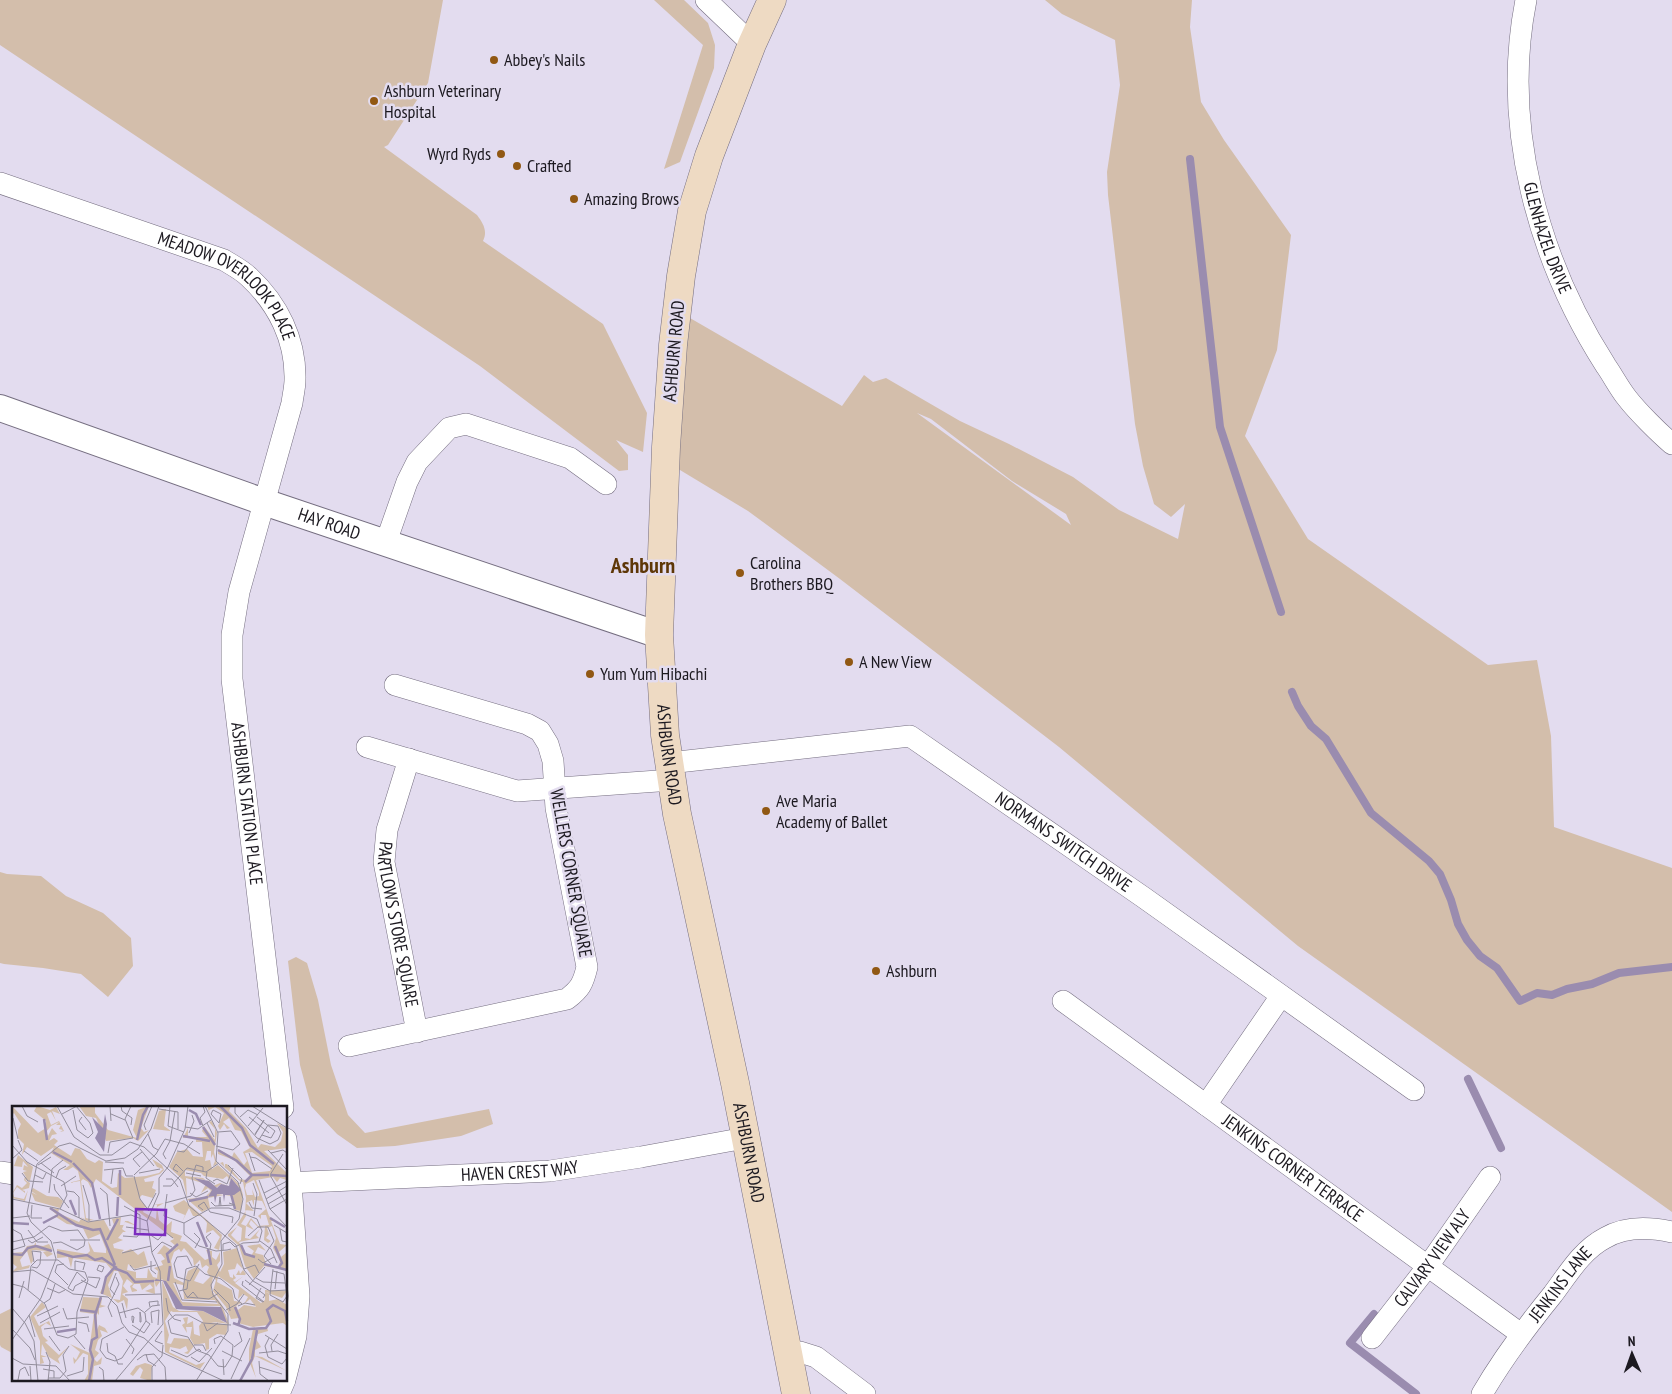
<svg xmlns="http://www.w3.org/2000/svg" width="1672" height="1394" font-family="'PT Sans Narrow',sans-serif">
  <style>
    .green { fill: #d3beab; fill-rule: evenodd }
    .lines { fill: none; stroke-linecap: round; stroke-linejoin: round }
    .stream { stroke: #9a8caf; stroke-width: 8 }
    .minor-casing { stroke: #756e80; stroke-width: 22 }
    .tertiary-casing { stroke: #756e80; stroke-width: 28 }
    .secondary-casing { stroke: #756e80; stroke-width: 29 }
    .minor { stroke: #fff; stroke-width: 21 }
    .tertiary { stroke: #fff; stroke-width: 26 }
    .secondary { stroke: #eedac3; stroke-width: 28 }
    .poi-dot { fill: #915813; stroke: #e3dcef; stroke-width: 2 }
    .labels { text-anchor: middle; stroke-width: 5; stroke-linejoin: round; paint-order: stroke }
    .poi-label { font-size: 18px; fill: #1c1920; stroke: #e3dcef; text-anchor: start }
    .street-label { font-size: 18px; fill: #1c1920; stroke: #e3dcef }
    .district-label { font-size: 22px; font-weight: bold; fill: #5e3707; stroke: #e3dcef }
    .inset-river { fill: none; stroke: #9a8caf; stroke-width: 2.5 }
    .inset-road { fill: none; stroke: #938e9c; stroke-width: 1 }
    .view { fill: #7b2cbf; fill-opacity: 0.15; stroke: #7b2cbf; stroke-width: 2.5 }
    .inset-edge { fill: none; stroke: #1c1920; stroke-width: 2.5 }
  </style>
  <rect width="100%" height="100%" fill="#e3dcef"/>
  <g class="green">
    <path d="M0,0H443L428,83L388,145L384,147L477,215C483,223 488,231 483,241L603,324L647,413L643,452L616,440L628,455V470L619,471L480,366L0,45Z"/>
    <path d="M654,0H684L708,23L715,45L714,68L680,162L664,169L703,45Z"/>
    <path d="M1045,0H1192L1190,27L1201,102L1224,140L1291,235L1277,350L1245,436L1308,539L1488,665L1537,660L1551,736L1554,827L1672,868V1212L1298,946L1059,747L840,579L748,511L675,467L683,314L842,406L864,375L873,382L886,378L960,421L1009,444L1073,477L1119,510L1178,539L1185,504L1171,517L1154,504L1143,466L1135,424L1108,195L1107,172L1120,85L1115,40L1062,14ZM917,413L931,419L1012,481L1066,514L1071,525Z"/>
    <path d="M0,872L7,874L41,876L66,896L103,913L131,938L133,966L108,997L81,974L43,968L4,964L0,963Z"/>
    <path d="M296,957L307,963L318,1000L331,1065L348,1115L365,1133L489,1109L493,1124L461,1136L395,1146L357,1148L337,1134L311,1106L300,1065L288,961Z"/>
    <path d="M14,1307V1354L1,1347L0,1345V1314Z"/>
  </g>
  <g class="lines">
    <g class="stream">
      <path d="M1190,159L1220,427L1281,612"/>
      <path d="M1292,692L1298,706L1311,726L1326,739L1371,813L1429,861L1440,874L1451,900L1458,924L1467,940L1480,956L1497,968L1520,1001L1537,993L1552,995L1567,989L1592,984L1619,973L1672,967"/>
      <path d="M1468,1079L1501,1148"/>
      <path d="M1374,1314L1350,1343L1416,1394"/>
    </g>
    <g class="minor-casing">
      <g id="minor">
        <path d="M706,0L752,44"/>
        <path id="s1" d="M1526,0C1501,126 1538,260 1606,366C1613,376 1619,388 1627,398C1637,411 1659,433 1672,444"/>
        <path id="s2" d="M0,183L224,260C232,265 242,270 249,277C278,304 296,340 295,380C295,387 293,395 292,403L239,592L232,635V679L283,1108"/>
        <path d="M386,542L407,482L417,462L449,428L466,424L570,458L606,484"/>
        <path d="M367,747L517,791L672,780"/>
        <path id="s3" d="M409,759L387,830L384,862L417,1032"/>
        <path id="s4" d="M669,763L910,736L1143,897L1414,1090"/>
        <path id="s5" d="M1063,1001L1521,1334"/>
        <path d="M349,1046L567,999C580,989 583,984 587,967L556,808L553,761L548,744L540,731L527,724L395,685"/>
        <path d="M1206,1105L1281,996"/>
        <path d="M286,1139L291,1183L299,1296L296,1336L286,1376"/>
        <path d="M0,1172L14,1174"/>
        <path id="s6" d="M286,1183L550,1171L641,1157L745,1138"/>
        <path id="s7" d="M1372,1338L1428,1266L1490,1177"/>
        <path d="M788,1356L800,1352L816,1357L865,1394"/>
        <path d="M279,1394L285,1380"/>
        <path id="s8" d="M1482,1394C1503,1358 1527,1326 1553,1294C1568,1274 1582,1250 1605,1238C1625,1226 1650,1227 1672,1232"/>
      </g>
    </g>
    <g class="tertiary-casing">
      <g id="tertiary">
        <path id="s9" d="M0,408L264,502L659,635"/>
      </g>
    </g>
    <g class="secondary-casing">
      <g id="secondary">
        <path id="s10" d="M772,0L752,44L709,156L692,211L681,276L673,345L666,447L659,635L665,735L677,814L735,1083L796,1394"/>
      </g>
    </g>
    <use href="#minor" class="minor"/>
    <use href="#tertiary" class="tertiary"/>
    <use href="#secondary" class="secondary"/>
  </g>
  <g class="poi-dot">
    <circle cx="494" cy="60" r="5"/>
    <circle cx="374" cy="101" r="5"/>
    <circle cx="501" cy="154" r="5"/>
    <circle cx="517" cy="166" r="5"/>
    <circle cx="574" cy="199" r="5"/>
    <circle cx="740" cy="573" r="5"/>
    <circle cx="849" cy="662" r="5"/>
    <circle cx="590" cy="674" r="5"/>
    <circle cx="766" cy="811" r="5"/>
    <circle cx="876" cy="971" r="5"/>
  </g>
  <g class="labels">
    <g class="poi-label">
      <text x="504" y="66">Abbey's Nails</text>
      <text x="384" y="97">Ashburn Veterinary<tspan x="384" dy="21">Hospital</tspan></text>
      <text x="491" y="160" text-anchor="end">Wyrd Ryds</text>
      <text x="527" y="172">Crafted</text>
      <text x="584" y="205">Amazing Brows</text>
      <text x="750" y="569">Carolina<tspan x="750" dy="21">Brothers BBQ</tspan></text>
      <text x="859" y="668">A New View</text>
      <text x="600" y="680">Yum Yum Hibachi</text>
      <text x="776" y="807">Ave Maria<tspan x="776" dy="21">Academy of Ballet</tspan></text>
      <text x="886" y="977">Ashburn</text>
    </g>
    <g class="street-label">
      <text dy="6" stroke="none"><textPath href="#s1" startOffset="242">GLENHAZEL DRIVE</textPath></text>
      <text dy="6" stroke="none"><textPath href="#s2" startOffset="255">MEADOW OVERLOOK PLACE</textPath></text>
      <text transform="translate(674 351) rotate(-85)" y="6">ASHBURN ROAD</text>
      <text dy="6" stroke="none"><textPath href="#s9" startOffset="349">HAY ROAD</textPath></text>
      <text dy="6" stroke="none"><textPath href="#s10" startOffset="772">ASHBURN ROAD</textPath></text>
      <text dy="6" stroke="none"><textPath href="#s2" startOffset="816">ASHBURN STATION PLACE</textPath></text>
      <text dy="6" stroke="none"><textPath href="#s4" startOffset="429">NORMANS SWITCH DRIVE</textPath></text>
      <text transform="translate(571 873) rotate(80)" y="6">WELLERS CORNER SQUARE</text>
      <text dy="6" stroke="none"><textPath href="#s3" startOffset="170">PARTLOWS STORE SQUARE</textPath></text>
      <text dy="6" stroke="none"><textPath href="#s10" startOffset="1178">ASHBURN ROAD</textPath></text>
      <text dy="6" stroke="none"><textPath href="#s5" startOffset="284">JENKINS CORNER TERRACE</textPath></text>
      <text dy="6" stroke="none"><textPath href="#s6" startOffset="234">HAVEN CREST WAY</textPath></text>
      <text dy="6" stroke="none"><textPath href="#s7" startOffset="100">CALVARY VIEW ALY</textPath></text>
      <text dy="6" stroke="none"><textPath href="#s8" startOffset="135">JENKINS LANE</textPath></text>
    </g>
    <g class="district-label">
      <text x="643" y="573">Ashburn</text>
    </g>
  </g>
  <g transform="translate(12 1106)">
    <rect width="275" height="275" fill="#e3dcef"/>
    <path d="M0,0L26,27L34,22V15L22,5L25,0L38,4L44,1L48,8L40,5L44,15L41,17L44,15L39,6L35,8L39,19L47,15L52,25L48,26L51,24L47,23L49,19H44L47,16L39,20L34,26L36,30L40,22L45,28L40,29L37,35L42,32L46,35L42,39L59,50L63,42L68,43L75,53L83,57L87,54L91,56L90,75L100,82L105,81L106,67L113,72L134,70L147,67L151,63L145,61L140,53L150,59L152,64L148,68L132,73L133,76L142,75L140,82L144,84L141,92L130,89L127,92L137,104L133,101L131,106L144,113L145,99H142L152,97L145,101L147,114L154,120L160,115L159,126L170,130L168,135L174,136L193,154L198,152L194,144L200,145V151L204,154L208,146V155L205,159L208,166L212,158L211,146L225,142L231,163L225,157L223,163L216,164L218,171L221,172V168L224,172L221,174L223,176L233,169H224L227,164L228,168L231,164L234,168L223,177L249,197L253,194V184L275,185L270,192L253,186L257,187V195L266,193L275,199V220L271,217L241,221L226,217L227,212L219,213L214,201L201,185L204,174L201,171L199,184L210,199L217,218L202,216H199L216,219L214,229L205,228L197,233V243L194,244L193,237L182,239L178,232L180,221H174L175,227L170,219L173,217L171,212L176,211L175,218L181,215L182,228L188,230L187,220L191,215L185,206H161L159,205L153,215L157,229L155,237L159,238L162,232L177,233L182,240L176,248L172,247L176,245L174,240L168,243L158,241L157,246L184,259L193,256L188,263L153,246L150,174L161,201L167,205H191L214,217L208,200H171L150,173L144,181L142,174L143,188L133,185L141,182L138,178L130,184L128,178H122L120,181L125,184V185L120,186L118,180L121,178L115,173L111,180L116,186L110,188L116,193L115,204L112,194L106,197L101,193L108,194L111,175L106,165H102L96,179L100,192L88,187L99,163L94,157L61,152L59,162L56,151L45,152V143L75,148L78,145L76,135L82,146L94,147V143L88,128L76,133L70,120L55,118L44,111L31,117L45,109L37,102L47,103L46,107L67,116L69,113L75,116L92,114L98,125L102,119L100,113L109,111L108,119H112L113,115H116L125,120L113,116L110,123L114,126H111L106,132L111,134L101,138L102,142L112,144L109,147L119,143L126,149L132,145L136,159L123,163L116,158L115,164L124,166V172H135L136,162L141,171L145,172L146,165L142,162L151,159L149,155L153,153L149,148H145L152,139L159,144L165,141L158,135L162,133L84,73L79,82L76,76L71,73L69,75L74,112L82,114L75,115L68,111L73,113L68,75L56,77L68,74L66,65L61,61L56,64H51L58,59L39,47L42,41L29,50L15,41L10,49L12,38L6,32V24L9,18L2,7L0,9ZM172,142L181,153L182,160L188,154L190,162L194,159L197,161L195,166L198,171L191,178L182,175L188,164L184,161L176,165L172,177L162,172L159,155L162,146L167,143L169,146ZM206,170L227,184L226,193L231,188L236,191L232,198L238,193L244,201L232,199L226,204L224,200L230,196L222,195L220,184L205,176ZM161,177L171,179L172,193L203,194L206,198L170,196ZM67,0H83V7L96,24L125,32L121,24L126,4L137,0L129,22L132,26L137,24L126,35L121,32L94,35L84,12L74,10ZM195,0H219L217,5L234,22L246,42L249,38L263,41L269,35L271,26L265,17L274,22L275,42L252,45L275,67V74L268,72L265,76L261,71L244,74L257,110L263,115H259L268,138L275,139L267,146L269,151L275,146V168L273,164L252,160L242,173L233,160L227,140L216,130V128L225,121L219,129L226,136L229,134L230,122L225,119L233,106L234,92L231,76H229L208,57L211,56L213,62V58H215L227,73L234,74L238,70L222,54L206,48V43L220,51L222,46L232,59L235,55L231,46L238,42L229,25L223,24L217,12L211,16L218,22L215,23L212,18L208,24L206,20L212,7L203,1L197,4L198,8ZM240,46L260,60L258,65L240,67L233,47ZM242,74L247,86V90L243,91L240,83L241,89H235L233,82L234,78ZM240,94L242,100V94L250,95L254,103L246,110L249,113V109H254L257,119L246,120L239,112L234,120L229,118L234,110L233,104L242,105L234,97ZM239,114L247,122L253,120L252,134L256,137L259,135L254,132L257,128L255,122L260,120L264,132L261,142L268,155L267,160H255L251,149L243,147L246,141L254,145L248,138L235,140L242,145L239,150L231,145L227,136L247,132L244,129L248,123L238,133L233,132L234,120L242,124L237,118ZM154,3L152,20L159,25L141,23L147,5ZM200,15L205,27L202,46L205,58L201,60L203,55L201,48L199,52V45H195L193,55L198,54L200,63L206,59L226,77L229,82L231,89L229,105L223,104L219,90L213,89L229,84L219,72L216,81L209,78L204,82L197,75L183,72L193,77L200,84V88L196,91L205,88L212,89L196,92L198,102L190,106L175,93L193,91L199,85L196,82L189,87L194,78L174,72L175,92L171,74L157,61L165,46L175,43L181,50L191,51L190,36H184V32H171L176,22V31H195L190,25L192,20L203,34V23L197,16ZM173,64L189,67L192,70L211,73L215,70L219,76L216,80L208,77L201,80L191,72L173,70ZM6,49L21,61L18,75L12,73L18,77L17,82L10,84L13,85V87L5,81L1,87L2,91L12,93L16,84L13,95L0,92L1,86L5,79L10,82L15,77L12,74L13,71H14L11,66L15,65L11,64L12,59L16,61L11,55L10,61L2,60ZM21,82L35,90L46,91L51,95L48,102L23,95L19,86L25,89L19,85ZM172,94L195,114L210,129L207,144L202,142L208,131L201,124L194,127L195,117L190,110H181L177,102L170,116L173,109L163,105L161,100ZM24,136V139L31,140L37,138L40,143L37,145L41,148L35,151L31,146L35,145L20,144L21,155L19,158L15,145L8,154L10,161L18,159L17,162L0,166L5,161L0,157V147L11,146L15,140L22,139ZM71,191L90,192L89,199L94,200L87,202V209L85,207V224L87,219L93,222L96,227L88,224L90,230L86,234L83,244L87,247L82,253L85,256L90,251L89,258L82,260L80,275H72L76,268V249L71,247L62,258L61,251L64,254L68,246L58,238L82,249L77,246L82,208L68,206ZM30,196L34,201L22,210L27,220L37,215L39,220L34,217L29,221L31,230L36,235L33,236L47,249L57,240L46,253L48,258L37,251L30,238L29,249L35,251H30L32,257L28,258V235L18,211ZM249,221H255L256,225L246,228L244,233L249,241L243,244V250L250,251L275,265L243,250L240,257L244,272L237,255V243L241,223ZM133,257L140,259L139,275L128,272L131,264L128,261L121,270L118,268L124,260Z" fill="#d3beab" fill-rule="evenodd"/>
    <path d="M93,8L95,18L92,46L83,32L86,26L80,11L91,22ZM182,72L197,75L205,82L209,78L217,80L219,72L229,84L222,89H213L212,96L211,88H205L203,97L202,90L196,91L200,84ZM144,173L154,175L171,200L209,201L215,217L191,205L164,203L151,175H142Z" fill="#9a8caf"/>
    <path class="inset-river" d="M208,0L230,22L238,39L262,58M177,4L184,8L189,19M32,13L35,34M191,21L203,39M171,30L198,35M125,34L131,9L136,0M206,44L225,55L240,69M41,46L60,56M61,57L80,77L88,113M108,64V89M259,69L275,70M233,76L240,69H257M219,88L223,103M58,94L64,109M177,95L196,91M38,102L64,119L81,124L88,123L103,159M105,110L106,91M258,112L273,121M185,116L195,141M0,117L17,118M31,117L46,109M95,134L106,113M229,139L233,148L243,151M263,140L270,157L266,162M196,143L199,159M45,146L61,151L75,149L83,154L90,152L105,162M0,148L10,149L16,142L24,140L40,145M157,157L155,148L166,138M252,158L275,164M156,175L158,160M90,188L94,171L102,162L115,167L123,176L142,175M223,201L228,213L226,220M68,204L84,206M221,217L237,223L254,222L259,215L255,204L261,199L273,205L275,215M45,226L64,223M77,275L81,253L78,244L80,234L85,231L83,209L89,191M228,275L240,253L245,224"/>
    <path class="inset-road" d="M10,0L15,10L26,16M45,0L62,31L88,49H100L118,36L132,41L168,74L177,100L224,139L232,164L241,175L258,185L275,184M98,0L99,15M109,0L110,5L120,12L119,19M158,0L156,20L172,26M191,0L193,6L188,12L191,20M223,0V7L245,32L258,38L266,34L269,27L266,20L256,19M240,0L275,22M147,3L166,6V23M61,4L65,24L76,32L81,27L78,17L64,0M201,4L209,8L207,17L199,8ZM50,8L65,0M99,8L113,14M70,11L67,15L74,24M228,11L236,4L246,9M237,11L257,27M245,11L263,25L259,32L250,29M1,12L6,33M195,17L202,31M236,20L251,2M173,21L186,23L199,14M134,24L132,19L140,0M177,27L182,15L180,9M136,28L141,41L146,44M243,28L252,14L243,29M245,37L256,19M0,39L15,56L52,76L55,89L48,103M204,40L221,44L228,38L219,25L206,26M128,43L142,60M256,44L275,64M12,45L26,55M165,45L172,46L181,35M96,47L98,36L121,32L113,13L119,0M237,47L243,65M259,47L271,44L275,47M271,48L258,69L275,99M238,51L244,52L260,63M0,53L10,44L6,34M154,53L151,48L158,35L163,5M93,56L112,57M29,57L42,67M26,59L39,51M216,59L230,73L228,78M128,61L121,53L130,46M156,61L173,23L176,0M92,64L111,62L114,70H121M166,66L161,63L164,58L171,65M195,66L194,72L203,78M10,67L16,75L31,76M127,67L148,63M174,67L189,70M23,69L31,73L34,67M122,69L144,48L153,33L172,38L188,48M122,70L128,93L137,105M44,72L47,64L54,60M154,73H160L166,81M247,74L258,103L275,121M201,75L205,73L215,78L221,62M241,77L245,88L242,110M42,78L43,84L57,102M99,78L101,63M71,79L77,99V115M49,80L64,70M151,80H159L175,62L194,66L207,57M88,82L95,88L98,120M55,85L62,86L67,91V112M37,87L40,63L51,54M178,87L184,91L196,85M252,87L275,75M155,88L152,110L172,117M0,93L48,103L76,116L119,109L135,115M254,93L275,80M199,96L203,100L223,99L217,97M237,96L240,102L250,103M153,97L179,90L183,84L180,72L184,59L191,61V66M256,98L275,87M20,99L19,112H30M207,100L208,91L209,100M136,102L144,87M258,103L275,93M191,104L186,100L192,96L198,106L221,111L220,117M0,112L18,110M262,119L275,127M114,121L136,124M0,123L9,128L13,140L0,144M268,123L270,135L275,136M16,124L25,136H36M182,127L188,133L183,142M137,128L146,134L153,126L161,132M111,130L125,131L128,127V109L112,100M236,130L246,121H256L262,135L252,150L259,158M16,134L20,137L31,131M58,134H88M248,135L259,143L265,157M0,136L22,131L37,120L50,125L66,124L73,134L72,140L65,144L49,136L41,137M198,143L199,138L194,131L199,127M211,144V138L218,136L223,141L231,137L247,136L250,125L245,113L217,102H199L172,117V128L187,140L204,145L215,144L219,143M140,146L150,136L160,141M110,147L139,140M246,153L251,157L262,151M139,155V164L144,168M52,158L45,159L43,166L56,179M87,159L92,161L90,166L85,164ZM118,159L122,164L144,159M180,160L175,150L165,151L162,158L165,171L178,175L187,158M20,161L25,162L28,158L29,146L20,145L22,156M232,163L243,159L247,167M63,164V155L73,157L71,164M261,165L272,168L275,190L271,196L258,189L261,163M0,166L21,164L61,188L96,191L105,200L110,217L117,226L132,232L147,245L212,275M65,166L74,174L63,180L61,185L56,182ZM244,172L251,176L273,177M69,174L84,182L88,172L76,171M233,174L253,189L251,192M231,175L230,179L252,196M163,176L170,194L205,196M0,178L12,181L33,198L45,229L56,232L64,228L65,206L76,174L73,166L57,163L46,154H25L19,160L16,184M237,179L253,161M35,182L47,187L53,184M249,182L244,192L251,196M202,183L217,198L218,205M263,183L265,165M167,185L175,183L176,175M207,187L197,193L175,191L171,184L174,163L184,160L193,168L209,173L221,183L223,192L230,198M103,189L98,183L104,167M113,189L149,188M7,192L12,175M154,192L156,205L162,213L169,215M175,192L181,186L186,192M32,197L38,193L43,178M110,197L114,212M226,200L233,197L243,199M138,201L137,196L146,195V199M0,202L13,217L22,235L26,275M51,202L55,213L77,211M214,204L225,198L232,188M128,206L129,212V216H128ZM133,206L140,200L148,199M107,207L126,202L133,207L134,215L110,252L103,255L94,252L88,244L90,233L112,221M17,209L23,231M25,210L46,200M120,210L122,211L121,217L120,214ZM100,211L96,201L107,178L104,171M66,216L75,218L77,226M28,217L48,206M140,217L139,206L147,204L146,219M192,218L195,225L206,217M120,219L132,227L138,218L134,215M0,223L18,242L23,254M32,223L57,220M150,225L143,235L151,238M253,229L275,243M37,230L48,245M62,230L73,243M257,232L253,240L256,251L270,258L275,252M114,233L122,243L120,248M0,234L29,192L44,153L39,135L19,116L15,107L25,58L47,40L58,37L94,55L113,52L126,43L139,23L147,0M95,237L96,246L103,250L106,258H111M203,238L202,233L209,230L221,239L220,250L213,261L206,260L197,249L184,244L176,231L159,227L156,215L163,209H176L191,217L219,219M182,239H191L194,245M222,241L230,235L227,226M159,244L175,251L187,243L189,245M210,245L230,255M260,245L259,239L266,228M34,246L38,256L36,275M247,247L266,245L275,248M134,248L136,255L144,260M179,251L187,256L200,242M0,252L11,258L44,260L58,275M211,253L212,269M125,254L132,249L142,248L153,261L154,275H166M247,255L248,268L257,275M18,260L19,275M87,261L91,264L92,275M247,261L270,268M31,263L42,265V272M55,270L71,265L72,251M36,272H48L54,265L51,249L57,240M219,273L238,232M6,274L8,264L13,261L17,270M103,275L151,218L148,165L140,147L135,115L147,87V72L156,61M140,275V261L150,250L151,239M184,275L216,225V208L201,189L199,179L210,158L209,135L227,113L231,93L226,76L204,55L206,27L193,0"/>
    <path class="view" d="M124,103L154,104L153,129L123,128Z"/>
    <rect width="275" height="275" class="inset-edge"/>
  </g>
  <g transform="translate(1632 1354) rotate(358)" stroke="#e3dcef" stroke-width="4" paint-order="stroke">
  <path d="M0-4L9 19L0 12L-9 19Z" fill="#1c1920"/>
  <text y="-8" font-size="14" font-weight="bold" text-anchor="middle" fill="#1c1920">N</text>
  </g>
</svg>
